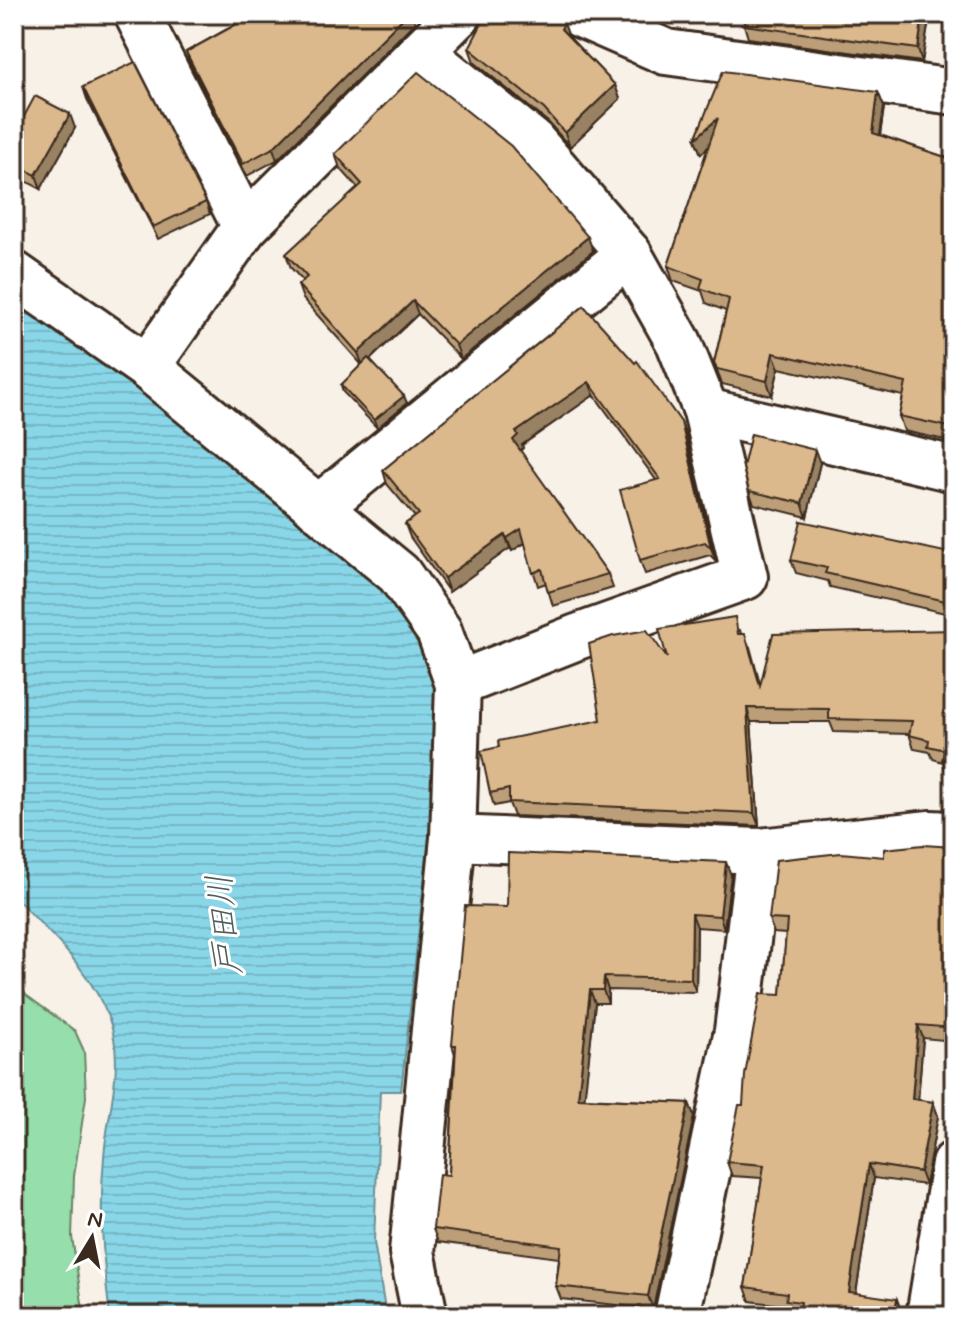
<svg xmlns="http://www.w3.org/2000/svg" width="968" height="1330" font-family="Mynerve,'Klee One',sans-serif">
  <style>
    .park { fill: #96deac; stroke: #688465; stroke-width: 2 }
    .water { fill: url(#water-rules); stroke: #699197; stroke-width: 2 }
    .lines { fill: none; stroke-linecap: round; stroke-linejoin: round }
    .street-casing { stroke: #3b2a1e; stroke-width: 50 }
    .street { stroke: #fff; stroke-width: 44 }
    .wall { fill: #bc9f79; stroke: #3b2a1e; stroke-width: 2 }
    .shaded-wall { fill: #998263; stroke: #3b2a1e; stroke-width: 2 }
    .building { fill: #dbb98d; stroke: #3b2a1e; stroke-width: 2 }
    .labels { text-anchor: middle; stroke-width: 6; stroke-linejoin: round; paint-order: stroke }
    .water-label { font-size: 34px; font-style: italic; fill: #525e5a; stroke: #fff }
  </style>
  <defs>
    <pattern id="water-rules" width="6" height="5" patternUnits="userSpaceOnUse" patternTransform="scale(2)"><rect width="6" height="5" fill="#88d6e7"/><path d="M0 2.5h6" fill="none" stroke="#76b8c6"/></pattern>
  </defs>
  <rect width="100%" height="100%" fill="#f8f1e8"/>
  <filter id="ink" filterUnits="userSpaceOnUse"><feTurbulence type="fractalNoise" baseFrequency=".0125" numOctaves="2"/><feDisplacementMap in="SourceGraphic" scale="16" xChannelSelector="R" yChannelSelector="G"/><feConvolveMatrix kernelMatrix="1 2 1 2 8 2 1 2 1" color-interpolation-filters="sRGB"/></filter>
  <g filter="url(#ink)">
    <path class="park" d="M14,976L26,995L75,1031L84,1051L86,1097L74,1176L72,1237L84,1316H14Z"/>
    <path class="water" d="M14,293L276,496L387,592L418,630L444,701L401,1091H380L374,1242L386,1316H110C103,1262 99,1211 104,1157C107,1113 125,1066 110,1022C92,970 51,935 14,896Z"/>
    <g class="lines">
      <g class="street-casing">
        <g id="street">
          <path d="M137,14L245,227L459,14"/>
          <path d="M579,14L666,52L954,92"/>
          <path d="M421,52L533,142L629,254L679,343L706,411L745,577L577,637L458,684"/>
          <path d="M14,274L147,367L399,574L439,631L458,684L453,838L412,1252L425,1316"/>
          <path d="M147,367L245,227"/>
          <path d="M706,411L954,469"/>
          <path d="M318,508L629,254"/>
          <path d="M453,838L759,851L930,833L954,834"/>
          <path d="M677,1316L737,1031L759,851"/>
          <path d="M929,1316L954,1164"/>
        </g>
      </g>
      <use href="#street" class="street"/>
    </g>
    <g class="wall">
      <path d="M237,14H412L415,22L277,160L247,176L190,63L186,52L243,20Z"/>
      <path d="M930,14L922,62L748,38L744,25Z"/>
      <path d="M569,37L615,85L620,99L570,147L549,123L474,62L469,48Z"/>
      <path d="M83,87L206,202L210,214L158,239L87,99Z"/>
      <path d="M878,92L884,107L880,135L954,160V442L904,431L899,416L903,396L779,368L772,396L722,384L714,363L726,311L706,303L702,291L673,281L668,266L708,147L701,154L695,139Z"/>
      <path d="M75,128L41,189L14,175V135Z"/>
      <path d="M335,154L593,251L461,359L418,314L370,360L407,403L377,428L343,392L341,385L362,365L303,299L298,285L303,281L291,268L286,254L358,188L340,168Z"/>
      <path d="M584,306L686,436L716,561L710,555L645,574L640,560L656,480L594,395L522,445L523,448L520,451L608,574L613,588L553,606L546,583L538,586L525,543L512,551L510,548L449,592L410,537L405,524L415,517L387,484L383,470Z"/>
      <path d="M820,463L807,517L754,504L749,491Z"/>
      <path d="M954,554V615L830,587L828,581L796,573L791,560Z"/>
      <path d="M740,630L741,634L750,647L760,684L954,630V774L947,773L943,762L933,759L930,752L914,749L909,734L834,732L830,722H751L759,826L514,816L509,803L494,806L490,793L499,747L601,720L667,658Z"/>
      <path d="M954,847V1041L923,1038L918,1100L933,1102L938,1116L925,1185L874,1178L856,1293L902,1313V1316H799L800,1315L791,1313L789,1306L750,1301L745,1287L762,1178L732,1176L727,1162L743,1105L781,995L786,934L774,933L769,919L884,857Z"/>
      <path d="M731,875L724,929L697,927L696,992L608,990V1003H595L584,1098L689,1103L694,1116L653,1309L561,1299L556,1286L559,1258L438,1242L433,1229L449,1175L455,1054L452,1045L507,907Z"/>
    </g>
    <g class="shaded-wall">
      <path d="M407,14H412L415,22L277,160L273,148Z"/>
      <path d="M923,14H930L922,62L918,49Z"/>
      <path d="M564,23L569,37L561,29Z"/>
      <path d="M615,85L620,99L570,147L565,133Z"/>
      <path d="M878,92L884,107L878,148L873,133Z"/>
      <path d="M70,114L75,128L41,189L36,175Z"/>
      <path d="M718,118L723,133L701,154L695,139Z"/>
      <path d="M588,237L593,251L461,359L456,345Z"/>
      <path d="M413,301L418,314L363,366L358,353Z"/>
      <path d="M773,353L779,368L772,396L767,381Z"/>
      <path d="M589,382L594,395L522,445L523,448L517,453L513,440L516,432Z"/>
      <path d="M404,396L407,403L377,428L374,420Z"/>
      <path d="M681,422L686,436L716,561L711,548Z"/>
      <path d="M815,450L820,463L807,517L802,503Z"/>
      <path d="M521,529L526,542L512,551L507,538Z"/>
      <path d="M505,535L510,548L449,592L444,578Z"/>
      <path d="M747,708L751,722L759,826L754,813Z"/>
      <path d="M726,862L731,875L724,929L720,916Z"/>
      <path d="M692,914L697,927L696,992L691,979Z"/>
      <path d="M604,977L608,990V1003L603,990Z"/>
      <path d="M590,990L595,1003L583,1111L578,1098Z"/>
      <path d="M918,1025L923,1038L917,1113L912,1099Z"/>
      <path d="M933,1102L938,1116L925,1185L920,1172Z"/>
      <path d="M689,1103L694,1116L653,1309L648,1296Z"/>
      <path d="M869,1164L874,1178L854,1306L849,1292Z"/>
      <path d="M897,1299L902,1313V1316H894Z"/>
    </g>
    <g class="building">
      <path d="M244,14H407L273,148L243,164L186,52L248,18Z"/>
      <path d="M487,14H554L564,23L561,29L615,85L565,133L544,109L469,48Z"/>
      <path d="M748,14H923L918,49L744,25Z"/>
      <path d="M135,62L206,202L153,227L83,87Z"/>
      <path d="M723,71L878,92L873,133L954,160V428L899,416L906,383L773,353L767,381L717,369L714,363L729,299L700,288L703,279L668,266L718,118L695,139Z"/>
      <path d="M418,72L511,146L588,237L456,345L413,301L358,353L298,285L307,277L286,254L362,184L335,154Z"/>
      <path d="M35,96L70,114L36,175L14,164V135Z"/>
      <path d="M584,306L635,363L637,361L681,422L711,548L705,542L640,560L620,490L660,479L589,382L516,432L518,435L513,440L608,574L548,592L542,569L533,573L521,529L507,538L505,535L444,578L405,524L419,514L383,470Z"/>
      <path d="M368,358L404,396L374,420L341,385Z"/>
      <path d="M751,434L815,450L802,503L749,491L743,467Z"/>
      <path d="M801,521L954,554V603L825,573L827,568L791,560Z"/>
      <path d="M735,617L738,634H745L760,686L773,634L954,630V762L942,760L945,750L928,746L929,740L909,735L912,721L829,719V709L747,708L754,813L509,802V789L490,793L481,751L499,747L498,741L601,720L589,644L613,636L647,630L667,658L659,629Z"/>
      <path d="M923,845L954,847V1028L918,1025L912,1099L933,1102L920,1172L869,1164L849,1292L897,1299L894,1316H799L801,1302L786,1300L787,1293L745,1287L764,1165L727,1162L739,1105H743L745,1075L760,994L781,995L787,920L769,919L776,860L841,853L884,857V849Z"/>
      <path d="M508,853L726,862L720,916L692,914L691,979L604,977L603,990H590L578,1098L689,1103L648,1296L556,1286L561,1246L433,1229L439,1174L449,1175L456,1045H452L465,906L507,907Z"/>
    </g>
  </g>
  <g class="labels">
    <g class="water-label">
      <text transform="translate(223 925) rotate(-96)" y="12">戸田川</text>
    </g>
  </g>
  <rect width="968" height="1330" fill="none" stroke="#fff" stroke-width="48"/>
  <rect x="24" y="24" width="920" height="1282" fill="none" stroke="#3b2a1e" stroke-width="3" filter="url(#ink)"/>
  <g transform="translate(92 1238) rotate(10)" stroke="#ffffff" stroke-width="6" paint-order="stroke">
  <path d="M0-6L14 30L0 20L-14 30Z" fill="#3b2a1e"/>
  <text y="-12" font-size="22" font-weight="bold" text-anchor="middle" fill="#3b2a1e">N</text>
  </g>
</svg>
